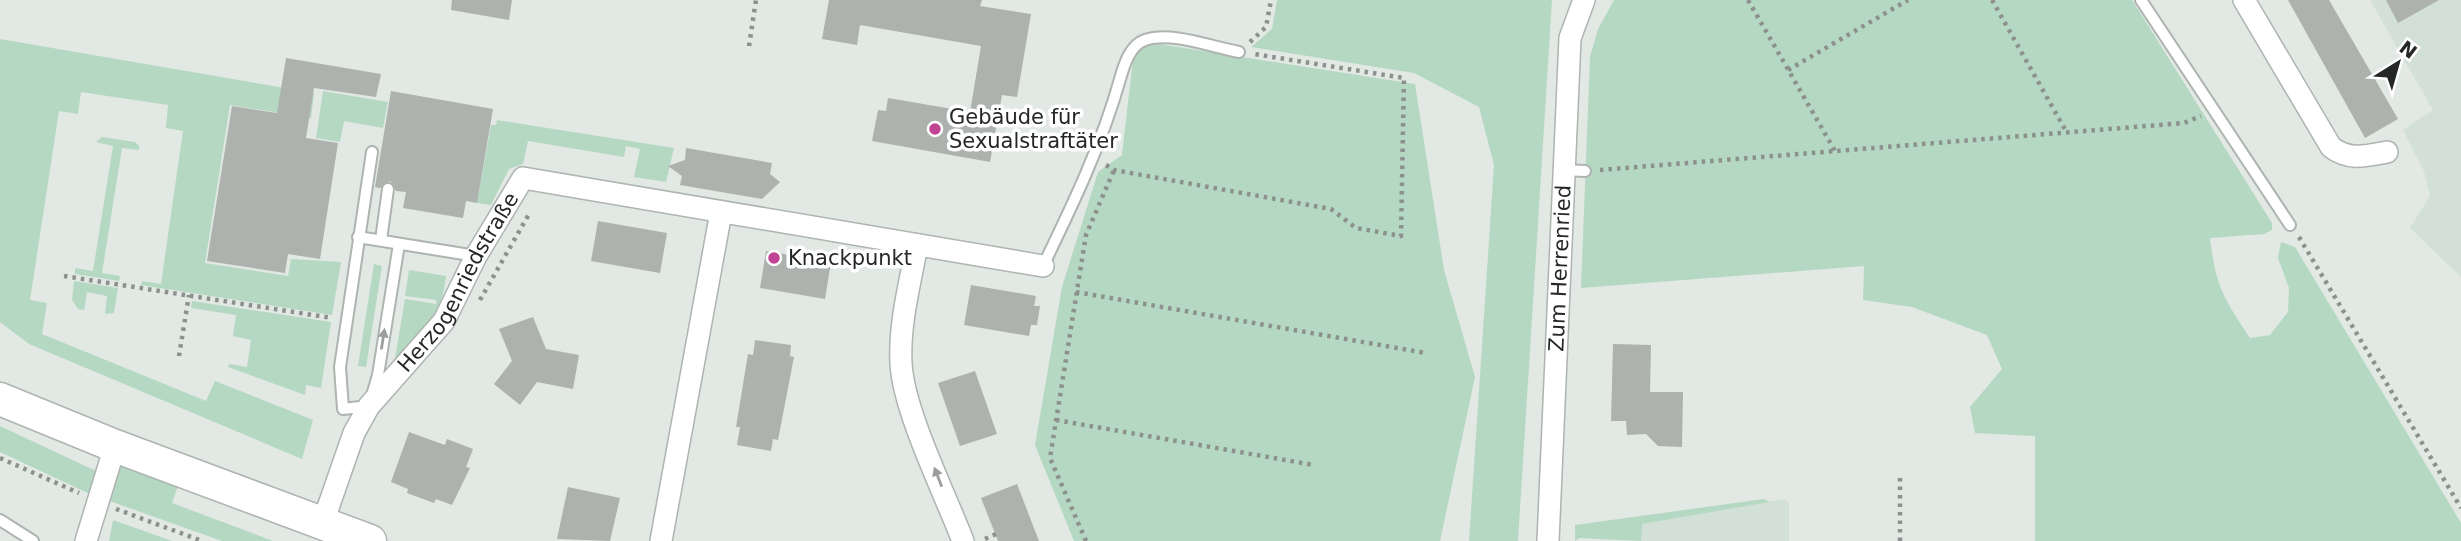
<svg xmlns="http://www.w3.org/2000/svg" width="2461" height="541" font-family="'DejaVu Sans',sans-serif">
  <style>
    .built { fill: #d3e0d7 }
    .green { fill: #b4d8c2 }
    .building { fill: #adb2af }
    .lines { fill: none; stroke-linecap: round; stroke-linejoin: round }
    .lane-casing { stroke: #aeb4b0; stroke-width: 14 }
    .street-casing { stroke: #aeb4b0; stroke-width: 24 }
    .secondary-casing { stroke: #aeb4b0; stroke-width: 35 }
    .path { stroke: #8d918e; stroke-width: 4.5; stroke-dasharray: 3.5 5; stroke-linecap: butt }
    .lane { stroke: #fff; stroke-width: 10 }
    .street { stroke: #fff; stroke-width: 21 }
    .secondary { stroke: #fff; stroke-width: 32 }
    .oneway { fill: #9c9e9d }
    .poi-dot { fill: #c14494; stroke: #fff; stroke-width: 2.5 }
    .labels { text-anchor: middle; stroke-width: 7; stroke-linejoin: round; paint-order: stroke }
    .poi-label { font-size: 21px; fill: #242725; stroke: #fff; text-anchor: start }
    .street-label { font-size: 21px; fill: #242725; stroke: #fff }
  </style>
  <rect width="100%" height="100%" fill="#e2e8e4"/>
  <g class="built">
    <path d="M2370,0H2461V277L2410,228L2430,196L2424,171L2403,130L2433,110Z"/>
    <path d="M1785,499L1789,502V541H1641V524Z"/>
  </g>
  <g class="green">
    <path d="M1277,0H1552L1518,541H1469L1494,165L1479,107L1414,73L1251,47L1272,29Z"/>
    <path d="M1614,0H2132L2272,223V230L2264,234L2210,238C2216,287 2223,297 2250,338L2270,335L2288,312L2289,288L2278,258L2281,242L2295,247L2461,523V541H2035V436L1975,433L1970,407L2002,369L1987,335L1912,307L1863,300L1864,266L1581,288L1590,57L1598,29Z"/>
    <path d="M0,39L314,93L311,118L230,105L205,263L288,276L291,259L341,262L332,315L141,285L142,281L161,284L183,131L166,128L168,105L81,92L78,114L59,111L30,300L47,303L42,334L206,401L215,381L313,420L302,459L29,344L0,322Z"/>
    <path d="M1159,44L1415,84L1444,270L1475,377L1440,541H1074L1035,445L1062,287L1098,172L1122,155L1133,59L1142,48Z"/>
    <path d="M323,91L388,102L383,128L344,121L340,142L316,138Z"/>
    <path d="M497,120L674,148L666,182L634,177L640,149L626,146L624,157L528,141L523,164L509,169L491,205L477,203L491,125H496Z"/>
    <path d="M102,137L135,142L139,146V150L122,148L102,273L120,276L119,281L75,274V268L93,271L113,146L96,142Z"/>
    <path d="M374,264L382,266L366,367L358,366Z"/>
    <path d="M409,270L446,276C442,319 421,333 394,364L405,299L436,304V300L405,296Z"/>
    <path d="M74,281L118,288L114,313L105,314L107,296L87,292L84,310L78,309L72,300Z"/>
    <path d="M192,301L331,322L321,388L306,385L305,395L228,367L229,364L247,367L251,340L233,336L236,315L191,308Z"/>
    <path d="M0,426L98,472L107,455L179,483L172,503L273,541H222L90,494L0,452Z"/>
    <path d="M1764,499L1769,502L1642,524L1641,541L1579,538L1575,541V525Z"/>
    <path d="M113,520L172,541H109Z"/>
  </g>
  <g class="building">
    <path d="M452,0H512L509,20L451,10Z"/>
    <path d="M829,0H982L980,6L1031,14L1017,97L1002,95L990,162L872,141L878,110L886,111L888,98L970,112L981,46L860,25L857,45L822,39Z"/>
    <path d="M2288,0H2329L2398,119L2365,138Z"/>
    <path d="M2386,0H2439L2398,23Z"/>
    <path d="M286,58L381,74L376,97L314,88L306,138L338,143L320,259L288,254L285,273L207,261L232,106L277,113Z"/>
    <path d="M391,91L493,109L477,203L466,201L463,218L403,208L406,192L396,191L390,181L380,188L375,187Z"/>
    <path d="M686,148L772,163L770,174L780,182L762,199L680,185L682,176L668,166L685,160Z"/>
    <path d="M598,221L667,233L660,273L591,261Z"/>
    <path d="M766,251L831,262L825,299L760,288Z"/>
    <path d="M971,285L1036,296L1034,306H1040L1037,325H1031L1029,336L964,325Z"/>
    <path d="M533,317L546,349L579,355L573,389L537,382L520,405L494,384L512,361L499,329Z"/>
    <path d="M755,340L791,345L790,356L794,357L778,440L773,439L771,451L737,445L740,427H736L748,354L753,355Z"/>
    <path d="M1613,344L1651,345L1650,392H1683L1682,447L1658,446L1646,434L1627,435L1626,421H1611Z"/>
    <path d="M975,371L997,434L960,446L938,383Z"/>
    <path d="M409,432L445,445L447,439L473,449L466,467L470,468L452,505L436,499L434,503L407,493L408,489L391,482Z"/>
    <path d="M1017,484L1039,541H998L981,498Z"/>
    <path d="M568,487L620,498L610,541L557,539Z"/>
  </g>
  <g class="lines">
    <g class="lane-casing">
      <g id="lane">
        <path d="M2141,0L2290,225"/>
        <path d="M372,152L340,367L343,409L369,406L378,375L399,244"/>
        <path d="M1563,170L1585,171"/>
        <path d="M358,237L476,256"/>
        <path d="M381,240L388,189"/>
        <path d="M1043,266C1072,206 1102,144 1120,79C1124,65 1130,45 1145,40C1172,31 1211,47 1239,52"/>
        <path d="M0,520L33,541"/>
      </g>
    </g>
    <g class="street-casing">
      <g id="street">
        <path d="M2244,0L2331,147C2349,161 2366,156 2387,152"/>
        <path d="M917,245C910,283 899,324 901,363C903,410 945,494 963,541"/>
        <path id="s1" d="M322,525L354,433L369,406L444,321L476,256L523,178L1043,266"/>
        <path d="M86,541L115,446"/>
        <path d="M661,541L721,212"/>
        <path id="s2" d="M1548,541L1570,38L1584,0"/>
      </g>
    </g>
    <g class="secondary-casing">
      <path id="secondary" d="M0,399L115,446L370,541"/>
    </g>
    <g class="path">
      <path d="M1748,0L1835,151"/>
      <path d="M1992,0L2067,133"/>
      <path d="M1250,42L1266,27L1271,0"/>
      <path d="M749,46L756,0"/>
      <path d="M1788,70L1908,0"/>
      <path d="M1106,165L1114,170L1331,209L1356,228L1401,236L1404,78L1254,54"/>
      <path d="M1600,170L2184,123L2201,116"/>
      <path d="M2299,237L2461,508"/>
      <path d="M64,276L332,318"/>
      <path d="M1076,292L1426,353"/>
      <path d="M480,300L529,214"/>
      <path d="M179,356L189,295"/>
      <path d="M1056,420L1314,465"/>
      <path d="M0,458L79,493"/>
      <path d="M116,509L202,541"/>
      <path d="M985,539L996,534"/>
      <path d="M1086,541L1050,458L1086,235L1114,170"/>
      <path d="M1900,541V474"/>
    </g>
    <use href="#lane" class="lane"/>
    <use href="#street" class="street"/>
    <use href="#secondary" class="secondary"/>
  </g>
  <defs><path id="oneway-solid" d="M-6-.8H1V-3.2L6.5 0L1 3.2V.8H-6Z" transform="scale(1.75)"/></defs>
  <g class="oneway">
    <use href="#oneway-solid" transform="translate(383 339) rotate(-81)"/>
    <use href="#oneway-solid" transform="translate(938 477) rotate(-111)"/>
  </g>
  <g class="poi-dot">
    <circle cx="935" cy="129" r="7"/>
    <circle cx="774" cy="258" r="7"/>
  </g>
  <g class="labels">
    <g class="poi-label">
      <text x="949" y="124">Gebäude für<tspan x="949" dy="24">Sexualstraftäter</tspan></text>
      <text x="788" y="265">Knackpunkt</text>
    </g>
    <g class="street-label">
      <text dy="7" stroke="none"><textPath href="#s2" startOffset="273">Zum Herrenried</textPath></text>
      <text dy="7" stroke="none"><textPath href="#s1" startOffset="282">Herzogenriedstraße</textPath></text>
    </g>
  </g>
  <g transform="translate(2398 63) rotate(37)" stroke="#ffffff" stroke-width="5" paint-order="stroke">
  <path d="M0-5L12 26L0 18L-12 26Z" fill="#242725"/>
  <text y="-10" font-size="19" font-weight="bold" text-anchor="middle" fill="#242725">N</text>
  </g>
</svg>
